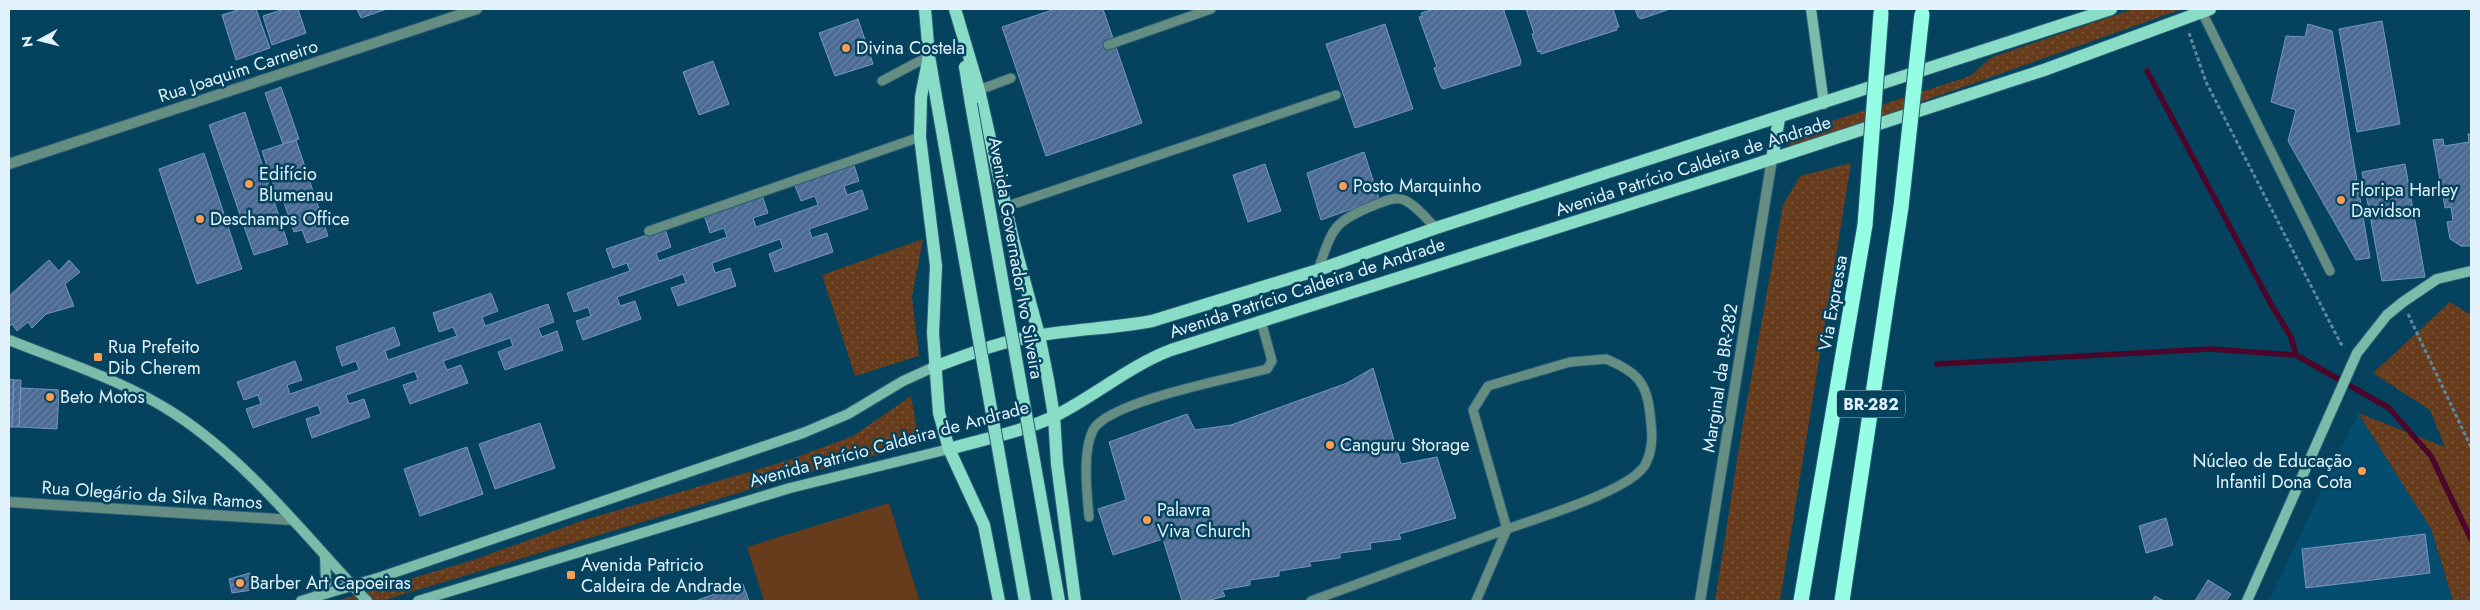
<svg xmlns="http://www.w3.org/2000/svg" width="2480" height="610" font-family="Jost,sans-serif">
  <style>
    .built { fill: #054d6e }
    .grass { fill: url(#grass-dots) }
    .garden { fill: #663c1c }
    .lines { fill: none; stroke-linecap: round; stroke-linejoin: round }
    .stream { stroke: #4b062a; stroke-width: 5.5 }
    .building { fill: url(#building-hatch); stroke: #7696c2 }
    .lane-casing { stroke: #285e77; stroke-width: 11 }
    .street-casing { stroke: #285e77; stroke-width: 12 }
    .secondary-casing { stroke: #285e77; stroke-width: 12 }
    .primary-casing { stroke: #285e77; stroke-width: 14 }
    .highway-casing { stroke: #285e77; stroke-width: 17 }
    .path { stroke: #5b889d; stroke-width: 3; stroke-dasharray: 4 2.5; stroke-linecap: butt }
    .lane { stroke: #668d82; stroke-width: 9 }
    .street { stroke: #668d82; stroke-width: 10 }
    .secondary { stroke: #7abba9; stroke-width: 10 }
    .primary { stroke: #89ddc7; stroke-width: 12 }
    .highway { stroke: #95fde3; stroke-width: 15 }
    .primary-bridge-casing { stroke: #285e77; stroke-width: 14; stroke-linecap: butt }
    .highway-bridge-casing { stroke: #285e77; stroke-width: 17; stroke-linecap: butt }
    .primary-bridge { stroke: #89ddc7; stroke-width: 12 }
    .highway-bridge { stroke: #95fde3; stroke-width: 15 }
    .poi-dot { fill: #fc9d54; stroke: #04425e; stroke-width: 2 }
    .labels { text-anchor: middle; stroke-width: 5; stroke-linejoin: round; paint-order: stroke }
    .shield { fill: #04425e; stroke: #9fbecd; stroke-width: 1 }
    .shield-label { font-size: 16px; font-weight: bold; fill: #e2f3fd }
    .poi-label { font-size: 18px; fill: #e2f3fd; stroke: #04425e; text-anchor: start }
    .street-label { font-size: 18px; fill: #e2f3fd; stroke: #04425e }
  </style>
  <defs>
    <pattern id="grass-dots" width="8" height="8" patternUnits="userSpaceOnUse" patternTransform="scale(1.25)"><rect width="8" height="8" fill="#663c1c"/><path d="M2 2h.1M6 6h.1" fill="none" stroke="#7c593e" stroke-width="1.8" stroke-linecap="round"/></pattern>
    <pattern id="building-hatch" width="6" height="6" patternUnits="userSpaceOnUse" patternTransform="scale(1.25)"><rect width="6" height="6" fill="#4c6b94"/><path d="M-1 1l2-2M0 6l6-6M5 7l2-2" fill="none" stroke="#6681a4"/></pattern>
  </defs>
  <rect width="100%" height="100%" fill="#04425e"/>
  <path class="built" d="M2358,413L2431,529L2452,601H2269Z"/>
  <g class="grass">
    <path d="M2133,9H2182L1795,147L1790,146L1789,138L1795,133L1970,76L1992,57Z"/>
    <path d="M1851,163L1780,601H1715L1742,428L1783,205L1800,176Z"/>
    <path d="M923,239L912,297L919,356L855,376L822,275Z"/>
    <path d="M2450,302L2471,315V601H2453L2431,529L2358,413L2445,447L2430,410L2373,373Z"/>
    <path d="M911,396L920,444L788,478L381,601H336L473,560L584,520L786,461L853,436Z"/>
  </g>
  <path class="garden" d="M889,503L919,599L911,601H764L747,547Z"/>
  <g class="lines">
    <g class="stream">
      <path d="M2147,71L2272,306L2291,337L2296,355L2389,408L2431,456L2471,539"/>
      <path d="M1937,364L2210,349L2296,355"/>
    </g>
  </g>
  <g class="building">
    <path d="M241,9H256L270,48L236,60L222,15Z"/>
    <path d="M284,9H298L306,33L272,45L263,16Z"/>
    <path d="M357,9H387L361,18Z"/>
    <path d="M1055,9H1103L1142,123L1046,156L1002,27Z"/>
    <path d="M1434,9H1505L1504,11L1521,61L1520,65L1443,89L1441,87L1434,68L1437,67L1419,17L1422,16L1421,13Z"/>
    <path d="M1526,9H1613L1619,27L1616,28L1617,30L1541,54V51L1538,52L1532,34L1534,33Z"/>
    <path d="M1635,9H1670L1641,19L1638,17Z"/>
    <path d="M858,19L873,64L835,76L819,33Z"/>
    <path d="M2382,21L2400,124L2357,132L2339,29Z"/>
    <path d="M1385,24L1413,109L1355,128L1326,44Z"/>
    <path d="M2308,24L2332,31L2370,258L2356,260L2288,141L2296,110L2271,102L2286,36L2305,37Z"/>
    <path d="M713,61L729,104L699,115L683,72Z"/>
    <path d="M281,87L299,139L283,144L265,93Z"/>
    <path d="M245,112L288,244L254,255L209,125Z"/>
    <path d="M2468,134H2471V246H2461L2450,239L2447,222L2453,221L2451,207L2445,208L2433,140L2443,139L2444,146L2469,142Z"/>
    <path d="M296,140L328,236L307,243L302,230L294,232L282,197L278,198L262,151Z"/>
    <path d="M1364,152L1379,199L1321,220L1307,173Z"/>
    <path d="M204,153L242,269L197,284L159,169Z"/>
    <path d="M853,162L859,181L844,186L847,195L862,190L868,209L809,229L812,238L827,233L833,252L775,272L769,254L783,248L780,239L712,263L715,273L730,268L736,286L678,306L671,288L686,283L683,274L617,297L620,306L635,301L641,319L583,340L576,321L591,316L588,307L574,312L567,293L630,271L627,263L613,268L606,249L665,229L671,247L656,253L659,261L727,237L724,228L710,233L704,215L762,195L768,213L753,218L756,227L818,205L815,196L801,201L794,183Z"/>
    <path d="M1265,164L1281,211L1248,222L1233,175Z"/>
    <path d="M2405,164L2425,277L2382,281L2362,172Z"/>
    <path d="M49,260L59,271L69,260L80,272L65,284L74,306L46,314L32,328L28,322L17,331L12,324L9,327V296Z"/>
    <path d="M491,293L498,311L482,317L485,326L548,304L554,322L538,328L542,337L557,331L563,350L505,370L498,352L513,346L510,338L443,361L447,370L461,365L468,383L410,404L403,385L418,380L415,371L346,395L349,404L364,399L370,417L312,438L306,419L321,414L318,405L253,428L246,409L261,404L258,395L244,400L237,382L295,361L302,380L287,385L290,394L359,370L356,361L342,366L336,347L394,327L400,345L385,351L388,360L457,336L453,327L439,332L433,313Z"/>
    <path d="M1373,368L1401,464L1437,457L1456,518L1399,534L1401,539L1370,543L1371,549L1340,553V558L1309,562L1311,566L1279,571V576L1250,580V585L1222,590L1225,596L1207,601H1182L1163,539L1113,555L1098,509L1126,500L1109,442L1187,414L1195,430L1231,425L1347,383Z"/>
    <path d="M9,379L14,380L12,427H9Z"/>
    <path d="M14,380H21L19,427H12Z"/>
    <path d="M21,388L59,390L57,429L19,427Z"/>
    <path d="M540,423L555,468L495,489L479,444Z"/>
    <path d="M467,447L483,494L420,516L404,469Z"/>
    <path d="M2166,518L2173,545L2146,553L2139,526Z"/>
    <path d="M2425,534L2430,573L2306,588L2302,549Z"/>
    <path d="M250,573L252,590L232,593L229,579Z"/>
    <path d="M2208,580L2231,594L2226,601H2195Z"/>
    <path d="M743,584L749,601H695Z"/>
    <path d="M2155,596L2164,601H2152Z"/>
  </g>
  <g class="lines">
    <g class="lane-casing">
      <g id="lane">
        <path d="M2202,12L2330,271"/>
        <path d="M1108,45L1211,9"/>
        <path d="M882,81L929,56"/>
        <path d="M979,90L1011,78"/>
        <path d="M1005,207L1336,95"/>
        <path d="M649,231L920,137"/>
        <path d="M1318,270C1333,228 1332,222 1375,205C1383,202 1392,197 1401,199C1414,202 1427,220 1436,228"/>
        <path d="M1606,359C1635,371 1647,381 1650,414C1652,430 1654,447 1646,463C1634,490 1537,518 1507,529L1473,410L1488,386L1570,362Z"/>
        <path d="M1089,517C1087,493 1082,452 1093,430C1109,401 1233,378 1267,369L1272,361L1261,321"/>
        <path d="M1311,601L1507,529L1476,601"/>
      </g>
    </g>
    <g class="street-casing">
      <g id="street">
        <path d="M9,164L477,9"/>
        <path d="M9,502L292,520"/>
        <path d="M1700,601L1772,159"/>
      </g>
    </g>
    <g class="secondary-casing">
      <g id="secondary">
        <path d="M1811,9L1824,104"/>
        <path d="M9,340C64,362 125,381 175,414C250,463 306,537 367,601"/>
        <path d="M316,597L326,583L325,556"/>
        <path d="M301,601L381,577L803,433L848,414L903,381L934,367"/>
        <path d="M418,601L790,488L949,449"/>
        <path d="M2247,601L2357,353L2387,315L2403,302L2437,279L2471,271"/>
      </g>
    </g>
    <g class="primary-casing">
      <g id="primary">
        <path d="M925,9L929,56L939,114"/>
        <path d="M955,9L979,90L1013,239L1039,335L1048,380L1054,416L1057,464L1075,601"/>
        <path d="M929,56L921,97L920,137L936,266L933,333L939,413L949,449L984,525L999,601"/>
        <path d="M965,67L971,104"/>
        <path d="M1772,159L1779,119"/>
        <path d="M934,367C969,354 1004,340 1041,335C1078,329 1115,328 1152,321L1318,270L1436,228L2111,9"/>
        <path d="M949,449C984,439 1022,432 1055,416C1095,396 1129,366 1171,350L1738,170L2044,70L2210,9"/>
      </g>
    </g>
    <g class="highway-casing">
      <g id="highway">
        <path d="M1801,601L1865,225"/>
        <path d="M1842,601L1901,207"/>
      </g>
    </g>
    <g class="path">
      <path d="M2189,33L2206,82L2341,344L2345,346"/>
      <path d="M2408,314L2471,447"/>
    </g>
    <use href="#lane" class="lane"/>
    <use href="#street" class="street"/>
    <use href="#secondary" class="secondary"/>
    <use href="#primary" class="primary"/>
    <use href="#highway" class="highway"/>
    <g class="primary-bridge-casing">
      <g id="primary-bridge">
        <path d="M971,104L1059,601"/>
        <path d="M939,114L1025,601"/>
      </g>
    </g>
    <g class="highway-bridge-casing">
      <g id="highway-bridge">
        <path d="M1901,207L1922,14"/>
        <path d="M1865,225L1881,13"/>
      </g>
    </g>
    <use href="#primary-bridge" class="primary-bridge"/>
    <use href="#highway-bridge" class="highway-bridge"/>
  </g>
  <g class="poi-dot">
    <circle cx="846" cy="48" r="5"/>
    <circle cx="249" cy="184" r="5"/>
    <circle cx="1343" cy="186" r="5"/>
    <circle cx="2341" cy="200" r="5"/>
    <circle cx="200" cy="219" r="5"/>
    <rect x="93" y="352" width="10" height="10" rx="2.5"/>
    <circle cx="50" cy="397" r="5"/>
    <circle cx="1330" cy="445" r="5"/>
    <circle cx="2362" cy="471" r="5"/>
    <circle cx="1147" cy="520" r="5"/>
    <rect x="566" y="570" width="10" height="10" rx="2.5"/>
    <circle cx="240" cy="583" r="5"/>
  </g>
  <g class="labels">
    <rect class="shield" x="1837" y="390.5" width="68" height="27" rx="4"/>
    <g class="shield-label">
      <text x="1871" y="410">BR-282</text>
    </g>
    <g class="poi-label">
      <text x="856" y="54">Divina Costela</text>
      <text x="259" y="180">Edifício<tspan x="259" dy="21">Blumenau</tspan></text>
      <text x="1353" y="192">Posto Marquinho</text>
      <text x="2351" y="196">Floripa Harley<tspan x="2351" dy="21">Davidson</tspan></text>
      <text x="210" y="225">Deschamps Office</text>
      <text x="108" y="353">Rua Prefeito<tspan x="108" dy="21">Dib Cherem</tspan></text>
      <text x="60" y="403">Beto Motos</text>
      <text x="1340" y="451">Canguru Storage</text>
      <text x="2352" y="467" text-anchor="end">Núcleo de Educação<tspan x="2352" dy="21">Infantil Dona Cota</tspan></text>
      <text x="1157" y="516">Palavra<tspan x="1157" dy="21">Viva Church</tspan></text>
      <text x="581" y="571">Avenida Patricio<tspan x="581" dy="21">Caldeira de Andrade</tspan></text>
      <text x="250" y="589">Barber Art Capoeiras</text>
    </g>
    <g class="street-label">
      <text transform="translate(238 71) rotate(-18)" y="6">Rua Joaquim Carneiro</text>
      <text transform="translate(1693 166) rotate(-18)" y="6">Avenida Patrício Caldeira de Andrade</text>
      <text transform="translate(1016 258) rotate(80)" y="6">Avenida Governador Ivo Silveira</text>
      <text transform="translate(1307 288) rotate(-18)" y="6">Avenida Patrício Caldeira de Andrade</text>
      <text transform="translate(1833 303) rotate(-80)" y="6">Via Expressa</text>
      <text transform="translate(1720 378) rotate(-81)" y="6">Marginal da BR-282</text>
      <text transform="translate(889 444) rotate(-15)" y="6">Avenida Patrício Caldeira de Andrade</text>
      <text transform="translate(152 495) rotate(4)" y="6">Rua Olegário da Silva Ramos</text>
    </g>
  </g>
  <rect width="2480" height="610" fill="none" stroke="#e2f3fd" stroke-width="20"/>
  <g transform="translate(40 40) rotate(263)" stroke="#04425e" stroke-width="4" paint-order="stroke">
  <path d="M0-4L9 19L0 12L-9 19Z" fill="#e2f3fd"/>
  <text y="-8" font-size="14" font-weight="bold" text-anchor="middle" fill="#e2f3fd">N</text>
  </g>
</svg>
